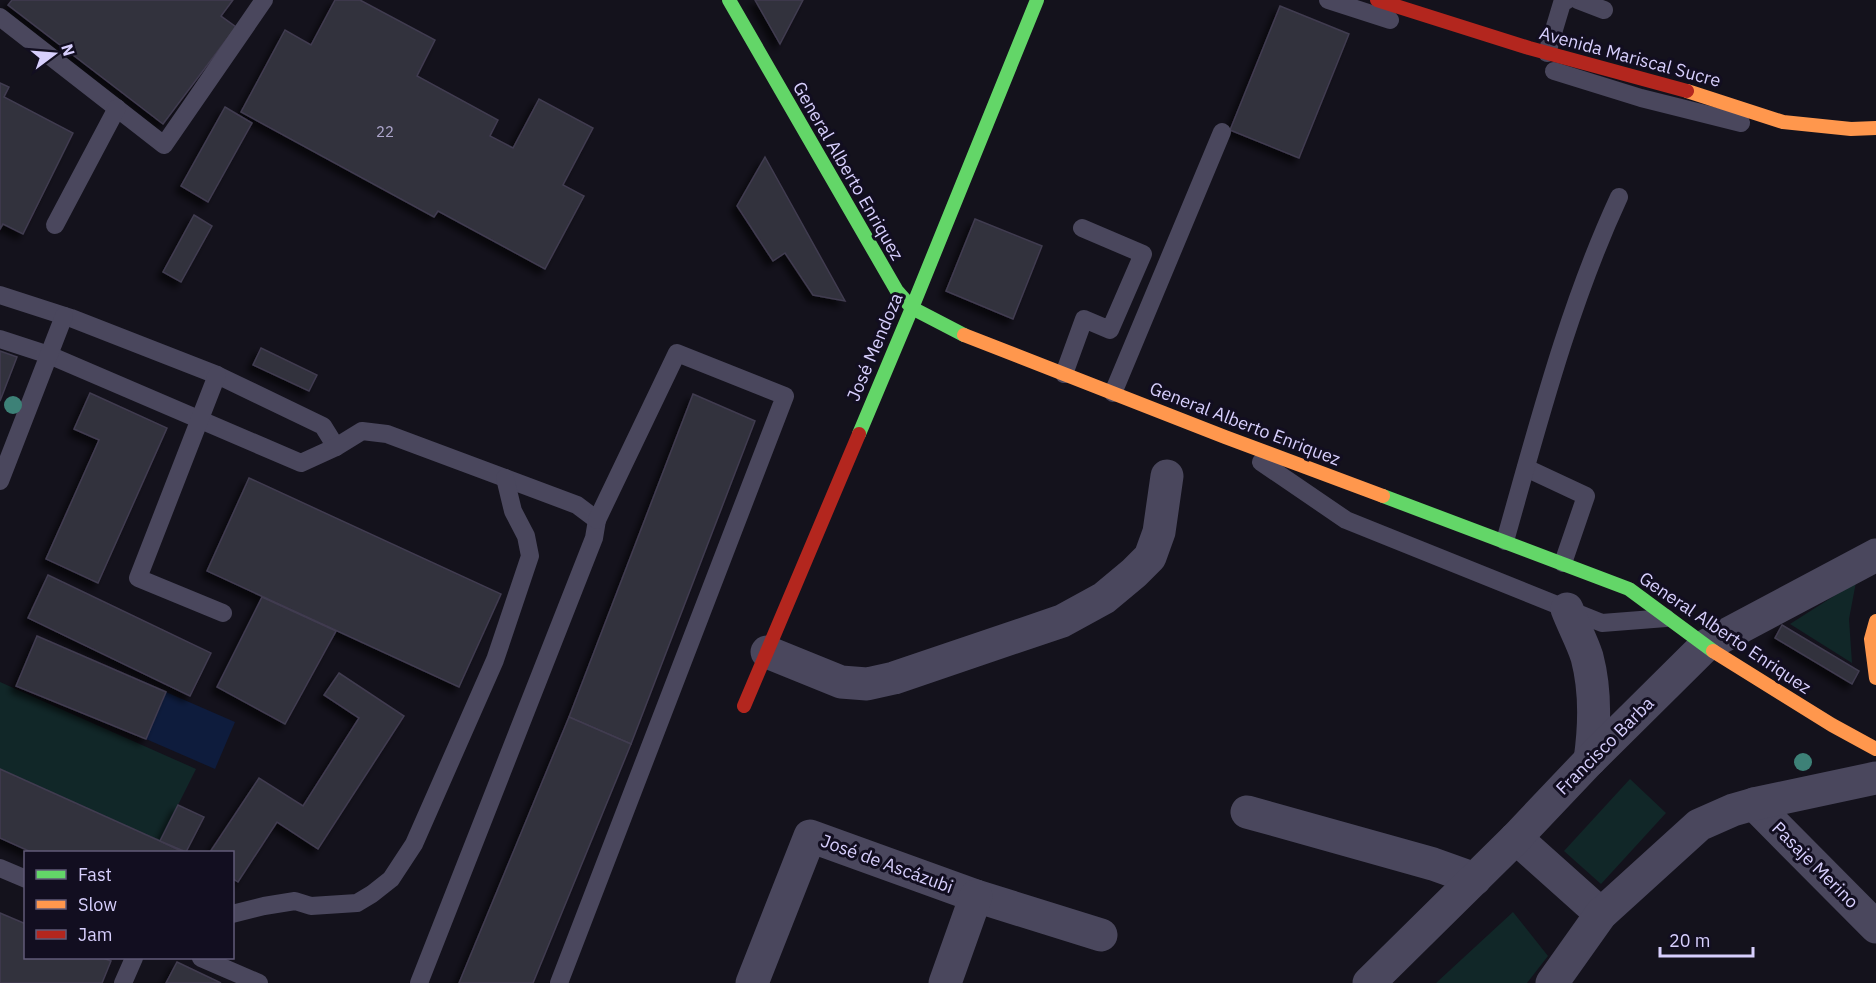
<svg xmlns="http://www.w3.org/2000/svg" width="1876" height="983" font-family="'IBM Plex Sans',sans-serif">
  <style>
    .green { fill: #112728 }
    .water { fill: #0e1c3d }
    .building { fill: #32303e; stroke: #413c50; stroke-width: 1.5; filter: url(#shadow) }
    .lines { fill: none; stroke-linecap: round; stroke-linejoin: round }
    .lane { stroke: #4a475d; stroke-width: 18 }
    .street { stroke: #4a475d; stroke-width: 33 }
    .fast { stroke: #63d668; stroke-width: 14 }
    .slow { stroke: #ff974d; stroke-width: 14 }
    .jam { stroke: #b3261e; stroke-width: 14 }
    .tree { fill: #3d8177 }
    .labels { text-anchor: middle; stroke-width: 6; stroke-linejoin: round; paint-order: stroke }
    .number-label { font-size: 15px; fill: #aea7cd }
    .street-label { font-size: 18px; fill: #d7cffd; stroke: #120e20 }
  </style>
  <defs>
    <filter id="shadow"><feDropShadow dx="-5.5" dy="5.5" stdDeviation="3" flood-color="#0009"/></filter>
  </defs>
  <rect width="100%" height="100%" fill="#14121c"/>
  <g class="green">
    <path d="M1856,582L1849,619L1852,663L1790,624Z"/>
    <path d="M0,682L196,769L160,841L0,769Z"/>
    <path d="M1630,779L1666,813L1601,884L1564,851Z"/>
    <path d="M1513,912L1548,956L1527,983H1436Z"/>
  </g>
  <path class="water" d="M166,692L235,722L215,769L146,739Z"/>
  <g class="building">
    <path d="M12,0H233L221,16L236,27L163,124L8,5Z"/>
    <path d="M335,0H360L435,40L417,76L498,120L490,136L513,148L539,99L593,128L563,185L584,196L545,269L438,211L434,217L241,112L285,30L311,45Z"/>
    <path d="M755,0H803L780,44Z"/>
    <path d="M1280,6L1349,34L1299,158L1230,130Z"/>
    <path d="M0,83L9,87L4,97L73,133L23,234L3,224L0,229Z"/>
    <path d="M225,107L252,123L208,202L181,186Z"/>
    <path d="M765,157L845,301L813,295L785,253L773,261L737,206Z"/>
    <path d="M194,215L212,226L181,282L163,272Z"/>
    <path d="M975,219L1042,246L1013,319L946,291Z"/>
    <path d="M261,348L317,375L309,391L253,365Z"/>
    <path d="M0,351L17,357L0,401Z"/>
    <path d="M90,393L167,428L98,583L46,559L99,440L74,429Z"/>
    <path d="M693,394L755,421L631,744L569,717Z"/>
    <path d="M249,478L501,594L459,687L207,571Z"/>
    <path d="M48,575L211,653L190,696L28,618Z"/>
    <path d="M262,597L336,631L285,724L217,687Z"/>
    <path d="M1782,625L1859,671L1852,684L1775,638Z"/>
    <path d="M37,636L166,692L146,739L16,686Z"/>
    <path d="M339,673L404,716L318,849L277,822L238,882L232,878V852H210L259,778L303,806L359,718L324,695Z"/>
    <path d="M569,717L631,744L533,983H459Z"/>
    <path d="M0,769L160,841L183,852H31L0,838Z"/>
    <path d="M178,805L204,817L186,852L160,841Z"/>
    <path d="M0,913L26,924V958H103L111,961L102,983H0Z"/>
    <path d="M177,962L221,983H166Z"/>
  </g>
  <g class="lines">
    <g class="lane">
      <path d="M1328,0L1390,20"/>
      <path d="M1578,0L1604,10"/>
      <path d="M0,17L164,145L264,0"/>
      <path d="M1547,53L1562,3L1567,0"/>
      <path d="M1554,71L1641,98L1741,123"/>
      <path d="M55,225L117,108"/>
      <path d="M0,295L71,318L217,375L323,426L336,447"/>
      <path d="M0,339L49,355L301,463L336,447L362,431L387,434L577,505L597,520L594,538L419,983"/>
      <path d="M1064,374L1084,319L1110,330L1143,254L1082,228"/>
      <path d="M217,375L138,578L223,613"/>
      <path d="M1113,393L1222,132"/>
      <path d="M1261,462L1346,520L1602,623L1666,618"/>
      <path d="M1526,468L1586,496L1563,563"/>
      <path d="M0,481L64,316"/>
      <path d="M1505,541C1538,425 1568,307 1619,197"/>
      <path d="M0,868L26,879"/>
      <path d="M232,914L264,906L295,901L311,906L357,903L372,894L391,879L414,844L495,660L530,556L526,536L513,511L505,478"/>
      <path d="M201,958L259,983"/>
      <path d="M123,983L134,958"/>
      <path d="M559,983L785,396L677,353L597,520"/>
    </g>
    <g class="street">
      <path d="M1567,609C1573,625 1582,641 1587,657C1596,691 1595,725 1590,760"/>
      <path d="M767,652L841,682L867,684L894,678L1062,621L1104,598L1134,573L1150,557L1159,532L1167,476"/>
      <path d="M1754,804L1876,927"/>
      <path d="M1247,812L1433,864L1475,879"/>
      <path d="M1516,838L1601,914"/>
      <path d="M752,983L810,836L976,896L1101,935"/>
      <path d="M945,983L976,896"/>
      <path d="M1369,983L1516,838L1590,760L1705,646L1876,555"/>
      <path d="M1552,983L1601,914L1699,825L1733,810L1754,804L1876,778"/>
    </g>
    <g class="fast">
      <path d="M729,0L897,291L912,308L964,335"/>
      <path d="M859,434L912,308L1037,0"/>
      <path d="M1383,496L1629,589L1713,651"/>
    </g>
    <g class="slow">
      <path d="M1687,91L1783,122L1851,129L1876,128"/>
      <path d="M964,335L1225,437L1383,496"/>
      <path d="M1876,621L1871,639L1876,678"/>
      <path d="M1713,651L1832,725L1876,749"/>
    </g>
    <g class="jam">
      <path d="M1377,0L1529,48L1687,91"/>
      <path d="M744,706L859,434"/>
    </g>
  </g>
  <g class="tree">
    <circle cx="13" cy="405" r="9"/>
    <circle cx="1803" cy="762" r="9"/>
  </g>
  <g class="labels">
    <g class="number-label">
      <text x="385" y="137">22</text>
    </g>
    <g class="street-label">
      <text transform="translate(1630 57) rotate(15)" y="6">Avenida Mariscal Sucre</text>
      <text transform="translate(848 171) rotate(60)" y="6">General Alberto Enriquez</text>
      <text transform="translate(875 347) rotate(-67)" y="6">José Mendoza</text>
      <text transform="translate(1245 424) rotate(21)" y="6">General Alberto Enriquez</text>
      <text transform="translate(1725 633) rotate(34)" y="6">General Alberto Enriquez</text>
      <text transform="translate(1605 746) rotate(-45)" y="6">Francisco Barba</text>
      <text transform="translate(887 864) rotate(20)" y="6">José de Ascázubi</text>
      <text transform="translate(1815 865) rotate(45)" y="6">Pasaje Merino</text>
    </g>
  </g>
  <rect x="24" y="851" width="210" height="108" fill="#120e20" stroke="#615b78" stroke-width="1.5"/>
  <rect x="36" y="870" width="30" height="9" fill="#63d668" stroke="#615b78" stroke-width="1.5"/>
  <text x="78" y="881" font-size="18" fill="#d7cffd">Fast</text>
  <rect x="36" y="900" width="30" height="9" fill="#ff974d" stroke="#615b78" stroke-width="1.5"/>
  <text x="78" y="911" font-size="18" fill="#d7cffd">Slow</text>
  <rect x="36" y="930" width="30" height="9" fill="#b3261e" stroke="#615b78" stroke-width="1.5"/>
  <text x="78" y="941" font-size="18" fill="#d7cffd">Jam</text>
  <g transform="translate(54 54) rotate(74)" stroke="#120e20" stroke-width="4.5" paint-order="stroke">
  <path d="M0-4.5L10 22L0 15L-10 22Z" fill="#d7cffd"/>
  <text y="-9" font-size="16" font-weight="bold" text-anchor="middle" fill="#d7cffd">N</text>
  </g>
  <path d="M1660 947v9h93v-9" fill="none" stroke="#d7cffd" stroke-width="3"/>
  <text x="1669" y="947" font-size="18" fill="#d7cffd" stroke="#120e20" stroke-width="4.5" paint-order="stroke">20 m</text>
</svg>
